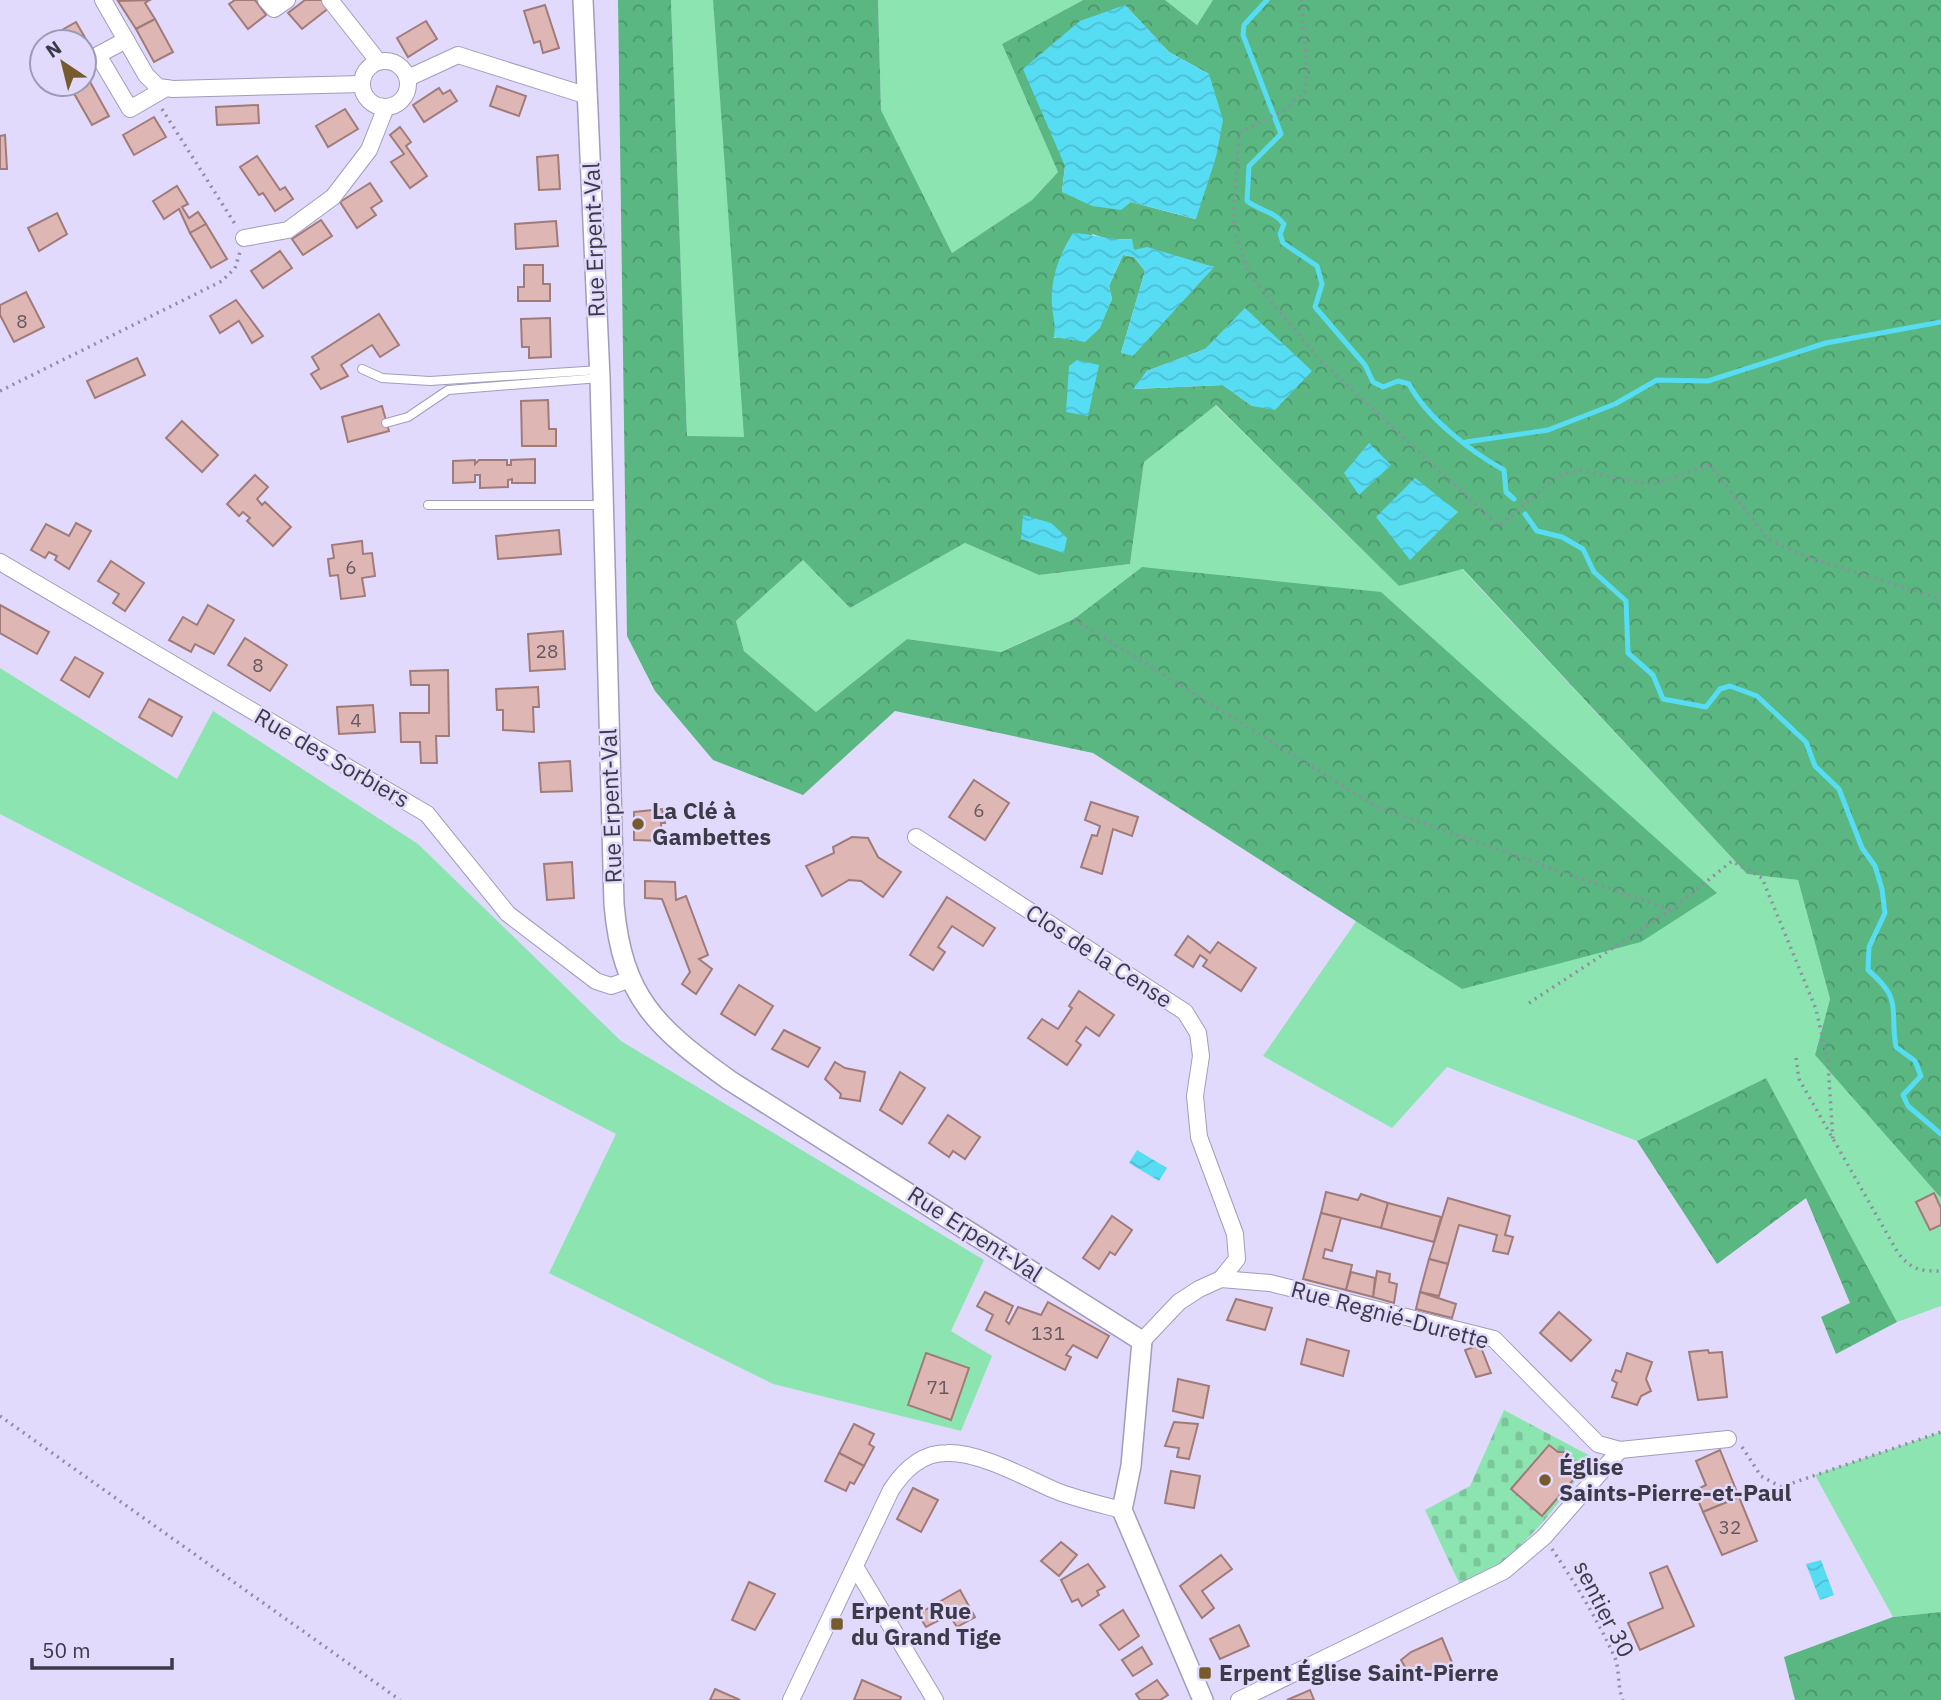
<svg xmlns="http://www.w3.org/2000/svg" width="1941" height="1700" font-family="'IBM Plex Sans',sans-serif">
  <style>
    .grass { fill: #8ce5b0 }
    .forest { fill: url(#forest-crowns); fill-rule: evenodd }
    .cemetery { fill: url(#cemetery-stones) }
    .water { fill: url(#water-waves) }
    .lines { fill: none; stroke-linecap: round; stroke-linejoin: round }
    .stream { stroke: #56ddf4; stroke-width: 5 }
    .building { fill: #deb6b4; stroke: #a07b79; stroke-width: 2 }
    .service-casing { stroke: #a29cbb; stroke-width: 10 }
    .minor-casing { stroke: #a29cbb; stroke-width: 18 }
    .tertiary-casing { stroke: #a29cbb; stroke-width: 22 }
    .path { stroke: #908ca3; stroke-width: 3.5; stroke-dasharray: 2 5; stroke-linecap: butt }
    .service { stroke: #fff; stroke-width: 8 }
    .minor { stroke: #fff; stroke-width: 16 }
    .tertiary { stroke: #fff; stroke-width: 19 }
    .poi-dot { fill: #775b2e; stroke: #e1dafc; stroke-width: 2.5 }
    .labels { text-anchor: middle; stroke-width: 5; stroke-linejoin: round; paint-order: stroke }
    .number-label { font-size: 19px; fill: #645962 }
    .street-label { font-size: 23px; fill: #3c3a47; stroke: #e1dafc }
    .poi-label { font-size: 23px; font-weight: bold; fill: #3c3a47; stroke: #e1dafc; text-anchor: start }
  </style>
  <defs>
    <pattern id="forest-crowns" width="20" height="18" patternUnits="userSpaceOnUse" patternTransform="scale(1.75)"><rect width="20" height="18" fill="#5ab782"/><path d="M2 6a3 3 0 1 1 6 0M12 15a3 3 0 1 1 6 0" fill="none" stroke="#4c966c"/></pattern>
    <pattern id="cemetery-stones" width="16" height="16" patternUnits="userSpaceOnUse" patternTransform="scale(1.75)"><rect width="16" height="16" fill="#8ce5b0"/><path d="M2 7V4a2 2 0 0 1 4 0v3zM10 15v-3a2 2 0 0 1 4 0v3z" fill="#7ac599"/></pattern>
    <pattern id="water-waves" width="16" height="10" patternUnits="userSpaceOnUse" patternTransform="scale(1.75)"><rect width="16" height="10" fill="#56ddf4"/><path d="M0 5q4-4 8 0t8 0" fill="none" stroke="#4cbed3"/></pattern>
  </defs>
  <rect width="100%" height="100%" fill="#e1dafc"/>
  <g class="grass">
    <path d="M671,0H713L745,437H687Z"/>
    <path d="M878,0H1083L1002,44L1058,172L1032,200L952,253L881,110Z"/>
    <path d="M1165,0H1213L1197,25Z"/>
    <path d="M1215,405L1399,586L1462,569L1747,874L1798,880L1830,999L1815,1055L1941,1198V1306L1897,1322L1766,1078L1637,1141L1447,1067L1392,1128L1263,1056L1357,920L1462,989L1142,567L1074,619L1000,652L907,639L816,712L744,651L736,621L803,560L850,608L965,543L1039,575L1130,564L1144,462Z"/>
    <path d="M0,668L177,779L213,711L418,844L621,1041L984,1260L951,1331L992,1356L961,1431L773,1384L549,1273L616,1134L0,814Z"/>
    <path d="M1941,1432V1612L1893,1617L1815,1475Z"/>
  </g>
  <g class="forest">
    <path d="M618,0H671L687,436L744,437L713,0H878L881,110L952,253L1032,200L1058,172L1002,44L1083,0H1165L1197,25L1213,0H1941V1198L1815,1055L1830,999L1798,880L1747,874L1463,569L1399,586L1216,405L1144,462L1130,564L1039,575L965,543L850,608L803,560L736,621L744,651L816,712L907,639L1001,652L1074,619L1142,567L1381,592L1717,893L1641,942L1462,989L1093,753L895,711L803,795L713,760L655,691L627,636ZM1125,5L1169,52L1209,74L1195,219L1131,202L1062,192L1065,166ZM1092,234L1108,239H1131L1133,250L1214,267L1121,353L1145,271L1134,257L1123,255L1109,286L1112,299L1099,328L1054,338L1057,323ZM1205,349L1252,406L1223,385L1134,389L1147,371Z"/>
    <path d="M1766,1078L1897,1322L1836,1354L1821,1317L1850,1303L1806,1198L1717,1264L1637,1141Z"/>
    <path d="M1941,1612V1700H1795L1784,1657L1893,1617Z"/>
  </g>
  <path class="cemetery" d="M1504,1410L1594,1458L1543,1522L1500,1567L1460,1585L1425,1510L1470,1486Z"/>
  <g class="water">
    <path d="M1125,5L1169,52L1209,74L1223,120L1216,157L1196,219L1131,202L1121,210L1092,206L1062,192L1065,166L1023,69L1080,21Z"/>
    <path d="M1073,233C1094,234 1111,241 1132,239L1134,250L1147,247L1214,267L1133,356L1121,353L1145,271L1134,257L1123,255L1109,286L1112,299L1100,328L1085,342L1054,337C1056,325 1053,318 1052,305C1050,279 1060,253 1073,233Z"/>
    <path d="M1245,308L1312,371L1275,410L1252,406L1223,385L1133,389L1147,371L1205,349Z"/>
    <path d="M1077,360L1099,365L1088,416L1066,412L1069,366Z"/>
    <path d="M1369,443L1391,465L1359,495L1344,473Z"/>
    <path d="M1415,478L1458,512L1410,560L1376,517Z"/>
    <path d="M1023,515L1051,523L1067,538L1064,553L1021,539Z"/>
    <path d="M1137,1150L1167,1168L1159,1181L1129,1163Z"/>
    <path d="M1821,1560L1834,1595L1820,1600L1806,1564Z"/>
  </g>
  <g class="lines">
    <g class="stream">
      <path d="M1267,0L1244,25L1243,35L1281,134L1249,166L1247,201C1260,211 1274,211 1284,224L1280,234L1283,243L1317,266L1322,284L1315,307L1365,365L1373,382L1383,387L1398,381L1409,384C1426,417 1471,452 1504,470L1506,492L1514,499"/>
      <path d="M1466,442L1548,430L1615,404L1657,380L1708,381L1826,343L1941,322"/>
      <path d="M1525,514L1537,531L1562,537L1583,549L1594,572L1626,601L1628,653L1653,675L1663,699L1706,707L1720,689L1730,686L1757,696L1806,742L1815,766L1839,789L1862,848L1875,866L1882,889L1885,913L1869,947L1868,970C1904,1001 1889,1007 1896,1047L1915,1061L1921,1076L1903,1095L1908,1106L1941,1134"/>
    </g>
  </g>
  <g class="building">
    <path d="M150,0L145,3L155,19L136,29L118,1Z"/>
    <path d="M235,0H255L266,15L248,29L229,4Z"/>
    <path d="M305,0H324L330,7L302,29L288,13Z"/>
    <path d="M545,5L559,48L543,53L540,41L534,43L524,11Z"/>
    <path d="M155,19L173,52L154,62L136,29Z"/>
    <path d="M426,21L437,39L408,57L397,38Z"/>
    <path d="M76,22L87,41L50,42L48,38Z"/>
    <path d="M89,80L109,116L92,125L72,90Z"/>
    <path d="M497,86L526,96L519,116L490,106Z"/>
    <path d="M439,88L443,94L450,90L457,101L424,122L413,105Z"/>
    <path d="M258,105L259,123L217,125L216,107Z"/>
    <path d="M345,109L358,129L328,147L316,126Z"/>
    <path d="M154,117L166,137L134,155L123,135Z"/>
    <path d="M400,127L411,142L406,146L427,176L410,188L391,162L404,154L390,135Z"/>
    <path d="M5,135L7,169H0V136Z"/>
    <path d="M558,155L560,189L539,190L537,157Z"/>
    <path d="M257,156L280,190L285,187L293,199L275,211L263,193L259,195L240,167Z"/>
    <path d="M370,183L382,201L371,208L376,215L357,228L340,202Z"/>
    <path d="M177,186L188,204L182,207L189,218L198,212L206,224L190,233L179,209L164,219L153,201Z"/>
    <path d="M57,213L67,234L39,251L28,228Z"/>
    <path d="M321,220L332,236L303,255L292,239Z"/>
    <path d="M556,221L558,246L516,249L515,224Z"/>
    <path d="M206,224L227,259L211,268L190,233Z"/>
    <path d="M280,251L292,268L263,288L251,271Z"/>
    <path d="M524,265H543V284H550V301H518V287H524Z"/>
    <path d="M26,292L44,327L14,342L0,315V305Z"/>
    <path d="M236,300L263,336L252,343L239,321L220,333L210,316Z"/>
    <path d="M379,314L399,345L380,357L372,345L341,365L348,376L321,389L311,374L319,369L312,357Z"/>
    <path d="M550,318L551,357L529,358V347H522L521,319Z"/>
    <path d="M137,358L145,375L95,398L87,381Z"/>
    <path d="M548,400L549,429H556V446H522L521,401Z"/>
    <path d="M382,406L389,431L348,442L342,417Z"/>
    <path d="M182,421L218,455L202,472L166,438Z"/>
    <path d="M535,459V483H512V479L508,480V487L480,488V475H475V482L453,483V461L475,460V464L479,460H507V465H511V460Z"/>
    <path d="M255,475L268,487L257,499L262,505L265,502L291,527L273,546L247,521L250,518L243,512L239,516L227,504Z"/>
    <path d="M76,523L91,531L69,569L55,560L57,556L49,552L45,558L31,550L46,524L69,536Z"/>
    <path d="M559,530L561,554L498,559L496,536Z"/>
    <path d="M362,541L363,554L372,553L375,576L362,578L365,596L341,599L338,575L330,576L328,559L334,558L332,545Z"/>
    <path d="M111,561L144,583L125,611L113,603L119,594L98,581Z"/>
    <path d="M0,605L49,632L37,654L0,633Z"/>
    <path d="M208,605L234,620L214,654L195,644L191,652L169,640L183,617L197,625Z"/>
    <path d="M563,631L565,669L530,671L528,634Z"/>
    <path d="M245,638L287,665L270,691L228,665Z"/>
    <path d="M75,657L103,673L89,697L61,680Z"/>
    <path d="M448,670L449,736H436L437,763H421L420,742H401L400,713H429V685H411L410,671Z"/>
    <path d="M538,687L539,707H533L534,732L503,730V710H497L496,689Z"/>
    <path d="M149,699L182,717L172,736L139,717Z"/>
    <path d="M373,705L375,732L339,734L337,707Z"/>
    <path d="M570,761L572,791L541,792L539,763Z"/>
    <path d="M974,780L1009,803L985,840L949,817Z"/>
    <path d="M1091,802L1138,817L1132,836L1113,829L1102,874L1081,867L1092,835L1097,836L1100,826L1085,820Z"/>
    <path d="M662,809L665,823H661L662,841L634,840V812Z"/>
    <path d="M852,837L868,838L878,857L901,872L883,897L861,881L849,880L822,896L806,866L834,853L833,847Z"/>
    <path d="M572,862L574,898L547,900L544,864Z"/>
    <path d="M645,881L675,882L676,900L686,896L708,955L699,959L712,969L696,994L682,984L690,972L662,899L645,898Z"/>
    <path d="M947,897L995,928L983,946L952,926L938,947L945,952L933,970L910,955Z"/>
    <path d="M1188,936L1210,953L1218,942L1256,968L1241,991L1203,966L1207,960L1200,955L1193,967L1175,955Z"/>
    <path d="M739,985L773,1006L755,1035L721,1014Z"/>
    <path d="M1079,991L1114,1015L1099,1036L1086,1027L1076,1041L1081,1045L1067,1065L1028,1038L1042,1019L1058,1029L1072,1008L1069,1006Z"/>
    <path d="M784,1030L820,1048L808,1067L772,1049Z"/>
    <path d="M835,1062L845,1068L865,1072L860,1101L840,1098L841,1094L825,1079Z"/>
    <path d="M900,1072L925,1088L902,1124L880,1110Z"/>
    <path d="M948,1115L980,1137L965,1159L953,1151L949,1157L929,1143Z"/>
    <path d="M1326,1192L1358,1200L1361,1194L1388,1203L1381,1228L1321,1213Z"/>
    <path d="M1934,1193L1941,1208V1225L1930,1230L1916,1202Z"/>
    <path d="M1448,1198L1510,1216L1505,1235L1513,1237L1508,1254L1493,1251L1497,1235L1459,1225L1448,1264L1429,1259Z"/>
    <path d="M1388,1203L1441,1217L1434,1242L1381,1228Z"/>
    <path d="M1321,1213L1341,1218L1332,1251L1325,1249L1323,1258L1352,1265L1346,1290L1303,1279Z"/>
    <path d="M1112,1216L1132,1230L1115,1255L1110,1252L1099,1269L1083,1258Z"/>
    <path d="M1429,1259L1448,1264L1439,1296L1420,1292Z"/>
    <path d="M1377,1271L1390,1274L1389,1282L1397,1284L1394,1303L1373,1297Z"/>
    <path d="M1351,1272L1375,1278L1373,1297L1346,1290Z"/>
    <path d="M985,1292L1013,1306L1006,1321L1009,1324L1018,1307L1041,1315L1048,1302L1109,1336L1097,1358L1073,1345L1066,1355L1071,1357L1065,1370L986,1330L993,1315L977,1306Z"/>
    <path d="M1420,1292L1456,1304L1452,1318L1416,1309Z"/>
    <path d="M1236,1299L1272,1308L1265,1330L1227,1320Z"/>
    <path d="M1559,1312L1591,1340L1571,1361L1540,1333Z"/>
    <path d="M1307,1339L1349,1351L1343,1376L1301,1364Z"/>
    <path d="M1480,1345L1491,1373L1476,1377L1465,1350Z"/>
    <path d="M1708,1350L1709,1353L1722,1352L1727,1397L1698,1400L1689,1352Z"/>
    <path d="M926,1353L969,1368L951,1420L908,1405Z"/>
    <path d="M1627,1353L1652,1362L1646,1379L1651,1391L1641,1396L1637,1405L1612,1397L1617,1383L1612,1380L1616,1370L1621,1372Z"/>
    <path d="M1178,1379L1209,1386L1203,1418L1173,1411Z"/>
    <path d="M1174,1422L1198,1424L1189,1459L1177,1457L1179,1448L1165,1446Z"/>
    <path d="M854,1424L874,1434L869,1444L874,1447L864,1466L839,1453Z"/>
    <path d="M1549,1445L1558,1452H1564L1580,1472L1542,1516L1511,1489Z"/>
    <path d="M1720,1450L1739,1497L1703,1512L1694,1491L1706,1485L1696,1461Z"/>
    <path d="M839,1453L864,1466L854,1484L850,1482L846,1491L825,1481Z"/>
    <path d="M1171,1471L1200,1476L1194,1508L1165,1503Z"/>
    <path d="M913,1488L938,1500L921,1532L897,1519Z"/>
    <path d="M1739,1497L1757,1541L1722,1555L1703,1512Z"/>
    <path d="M1061,1542L1077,1555L1059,1576L1041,1561Z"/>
    <path d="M1221,1555L1232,1569L1202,1591L1214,1608L1202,1618L1180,1586Z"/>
    <path d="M1088,1564L1105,1587L1097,1591L1099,1595L1082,1606L1078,1599L1072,1602L1061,1580Z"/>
    <path d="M1667,1566L1694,1626L1640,1650L1628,1623L1663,1608L1650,1573Z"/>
    <path d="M749,1582L775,1594L755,1630L732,1620Z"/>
    <path d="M960,1590L975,1617L957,1627L949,1615L926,1627L918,1614Z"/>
    <path d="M1123,1610L1139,1636L1119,1650L1100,1625Z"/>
    <path d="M1239,1625L1249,1646L1220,1659L1210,1639Z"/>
    <path d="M1442,1638L1453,1665L1412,1679L1401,1660L1411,1652Z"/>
    <path d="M1142,1647L1152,1664L1133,1676L1122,1660Z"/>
    <path d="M862,1680L901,1697L900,1700H854Z"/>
    <path d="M1157,1680L1168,1695L1160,1700H1140L1136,1694Z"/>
    <path d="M715,1689L740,1700H710Z"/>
    <path d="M1310,1690L1314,1700H1287Z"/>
  </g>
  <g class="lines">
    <g class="service-casing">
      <g id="service">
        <path d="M362,369L382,378L430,381L600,370"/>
        <path d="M386,423L408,417L448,390L600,378"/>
        <path d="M428,505H604"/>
      </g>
    </g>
    <g class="minor-casing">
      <g id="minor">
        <path d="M103,0L146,75L158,87L173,89L362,84"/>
        <path d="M266,0L274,9L287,0"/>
        <path d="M330,0L378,61"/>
        <path d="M126,40L98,55L130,109L166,88"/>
        <circle cx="385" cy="84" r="23"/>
        <path d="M408,78L458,55L588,96"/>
        <path d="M244,238L288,230L333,197L369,150L386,107"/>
        <path d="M0,562L427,814L508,914L596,981L611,986L631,979"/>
        <path d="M916,837L1185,1012L1198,1033L1201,1056L1195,1096L1199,1137L1235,1234L1237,1259L1221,1279"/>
        <path d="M1142,1341L1179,1302L1199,1289L1221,1279L1270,1283L1494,1339L1598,1444L1620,1450L1728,1439"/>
        <path d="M856,1568L935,1700"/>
        <path d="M791,1700L891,1490C904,1470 921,1453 947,1453C980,1452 1024,1477 1054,1490C1076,1499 1099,1504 1122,1510"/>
        <path d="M1239,1700L1504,1571L1544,1537L1620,1450"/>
      </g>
    </g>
    <g class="tertiary-casing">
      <path id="tertiary" d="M583,0L600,378L614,904C622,998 657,1028 729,1080L1142,1341L1131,1466L1122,1510L1203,1700"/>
    </g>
    <g class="path">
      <path d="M1301,0L1307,67L1306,90L1286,109L1239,133L1233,225L1249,274L1318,358L1499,526L1558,476L1579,470L1653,485L1710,465L1768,539L1804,556L1941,599"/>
      <path d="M162,109L235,224"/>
      <path d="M0,391L222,281L235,268L240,252"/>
      <path d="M1074,619L1377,807L1671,910"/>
      <path d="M1529,1003L1671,910L1732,861L1762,878L1816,1009L1828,1063L1833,1141"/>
      <path d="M1796,1058L1799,1079L1898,1253C1912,1270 1920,1271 1941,1271"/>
      <path d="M0,1416L400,1700"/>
      <path d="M1742,1447L1761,1476L1781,1487L1941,1432"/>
      <path d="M1552,1549C1575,1583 1598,1620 1615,1658C1620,1671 1617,1686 1623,1700"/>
    </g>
    <use href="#service" class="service"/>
    <use href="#minor" class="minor"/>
    <use href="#tertiary" class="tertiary"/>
  </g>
  <g class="poi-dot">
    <circle cx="638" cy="824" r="7"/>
    <circle cx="1545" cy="1480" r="7"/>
    <rect x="830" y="1617" width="14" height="14" rx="3.5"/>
    <rect x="1198" y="1666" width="14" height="14" rx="3.5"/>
  </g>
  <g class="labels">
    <g class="number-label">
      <text x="22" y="328">8</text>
      <text x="351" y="574">6</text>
      <text x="547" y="658">28</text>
      <text x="258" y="672">8</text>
      <text x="356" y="727">4</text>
      <text x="979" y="817">6</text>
      <text x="1048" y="1340">131</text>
      <text x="938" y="1394">71</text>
      <text x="1730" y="1534">32</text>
    </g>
    <g class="street-label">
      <text transform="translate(594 240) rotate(-92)" y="8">Rue Erpent-Val</text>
      <text transform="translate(332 758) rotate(30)" y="8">Rue des Sorbiers</text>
      <text transform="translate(611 806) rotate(-92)" y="8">Rue Erpent-Val</text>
      <text transform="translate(1099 956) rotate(33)" y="8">Clos de la Cense</text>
      <text transform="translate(975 1234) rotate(33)" y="8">Rue Erpent-Val</text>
      <text transform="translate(1390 1315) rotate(15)" y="8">Rue Regnié-Durette</text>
      <text transform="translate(1604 1609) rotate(63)" y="8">sentier 30</text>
    </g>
    <g class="poi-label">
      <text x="652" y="819">La Clé à<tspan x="652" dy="26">Gambettes</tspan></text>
      <text x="1559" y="1475">Église<tspan x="1559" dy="26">Saints-Pierre-et-Paul</tspan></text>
      <text x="851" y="1619">Erpent Rue<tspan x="851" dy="26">du Grand Tige</tspan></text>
      <text x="1219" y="1681">Erpent Église Saint-Pierre</text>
    </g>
  </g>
  <g transform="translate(63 63) rotate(325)"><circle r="33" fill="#e1dafc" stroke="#9f9ab4" stroke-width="2"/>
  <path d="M0-5L12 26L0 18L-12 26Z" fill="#775b2e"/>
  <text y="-10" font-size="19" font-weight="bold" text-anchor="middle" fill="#3c3a47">N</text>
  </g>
  <path d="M32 1658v10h140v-10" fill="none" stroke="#3c3a47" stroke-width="3.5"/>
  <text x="42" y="1658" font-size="21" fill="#3c3a47" stroke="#e1dafc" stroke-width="5" paint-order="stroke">50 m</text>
</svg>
